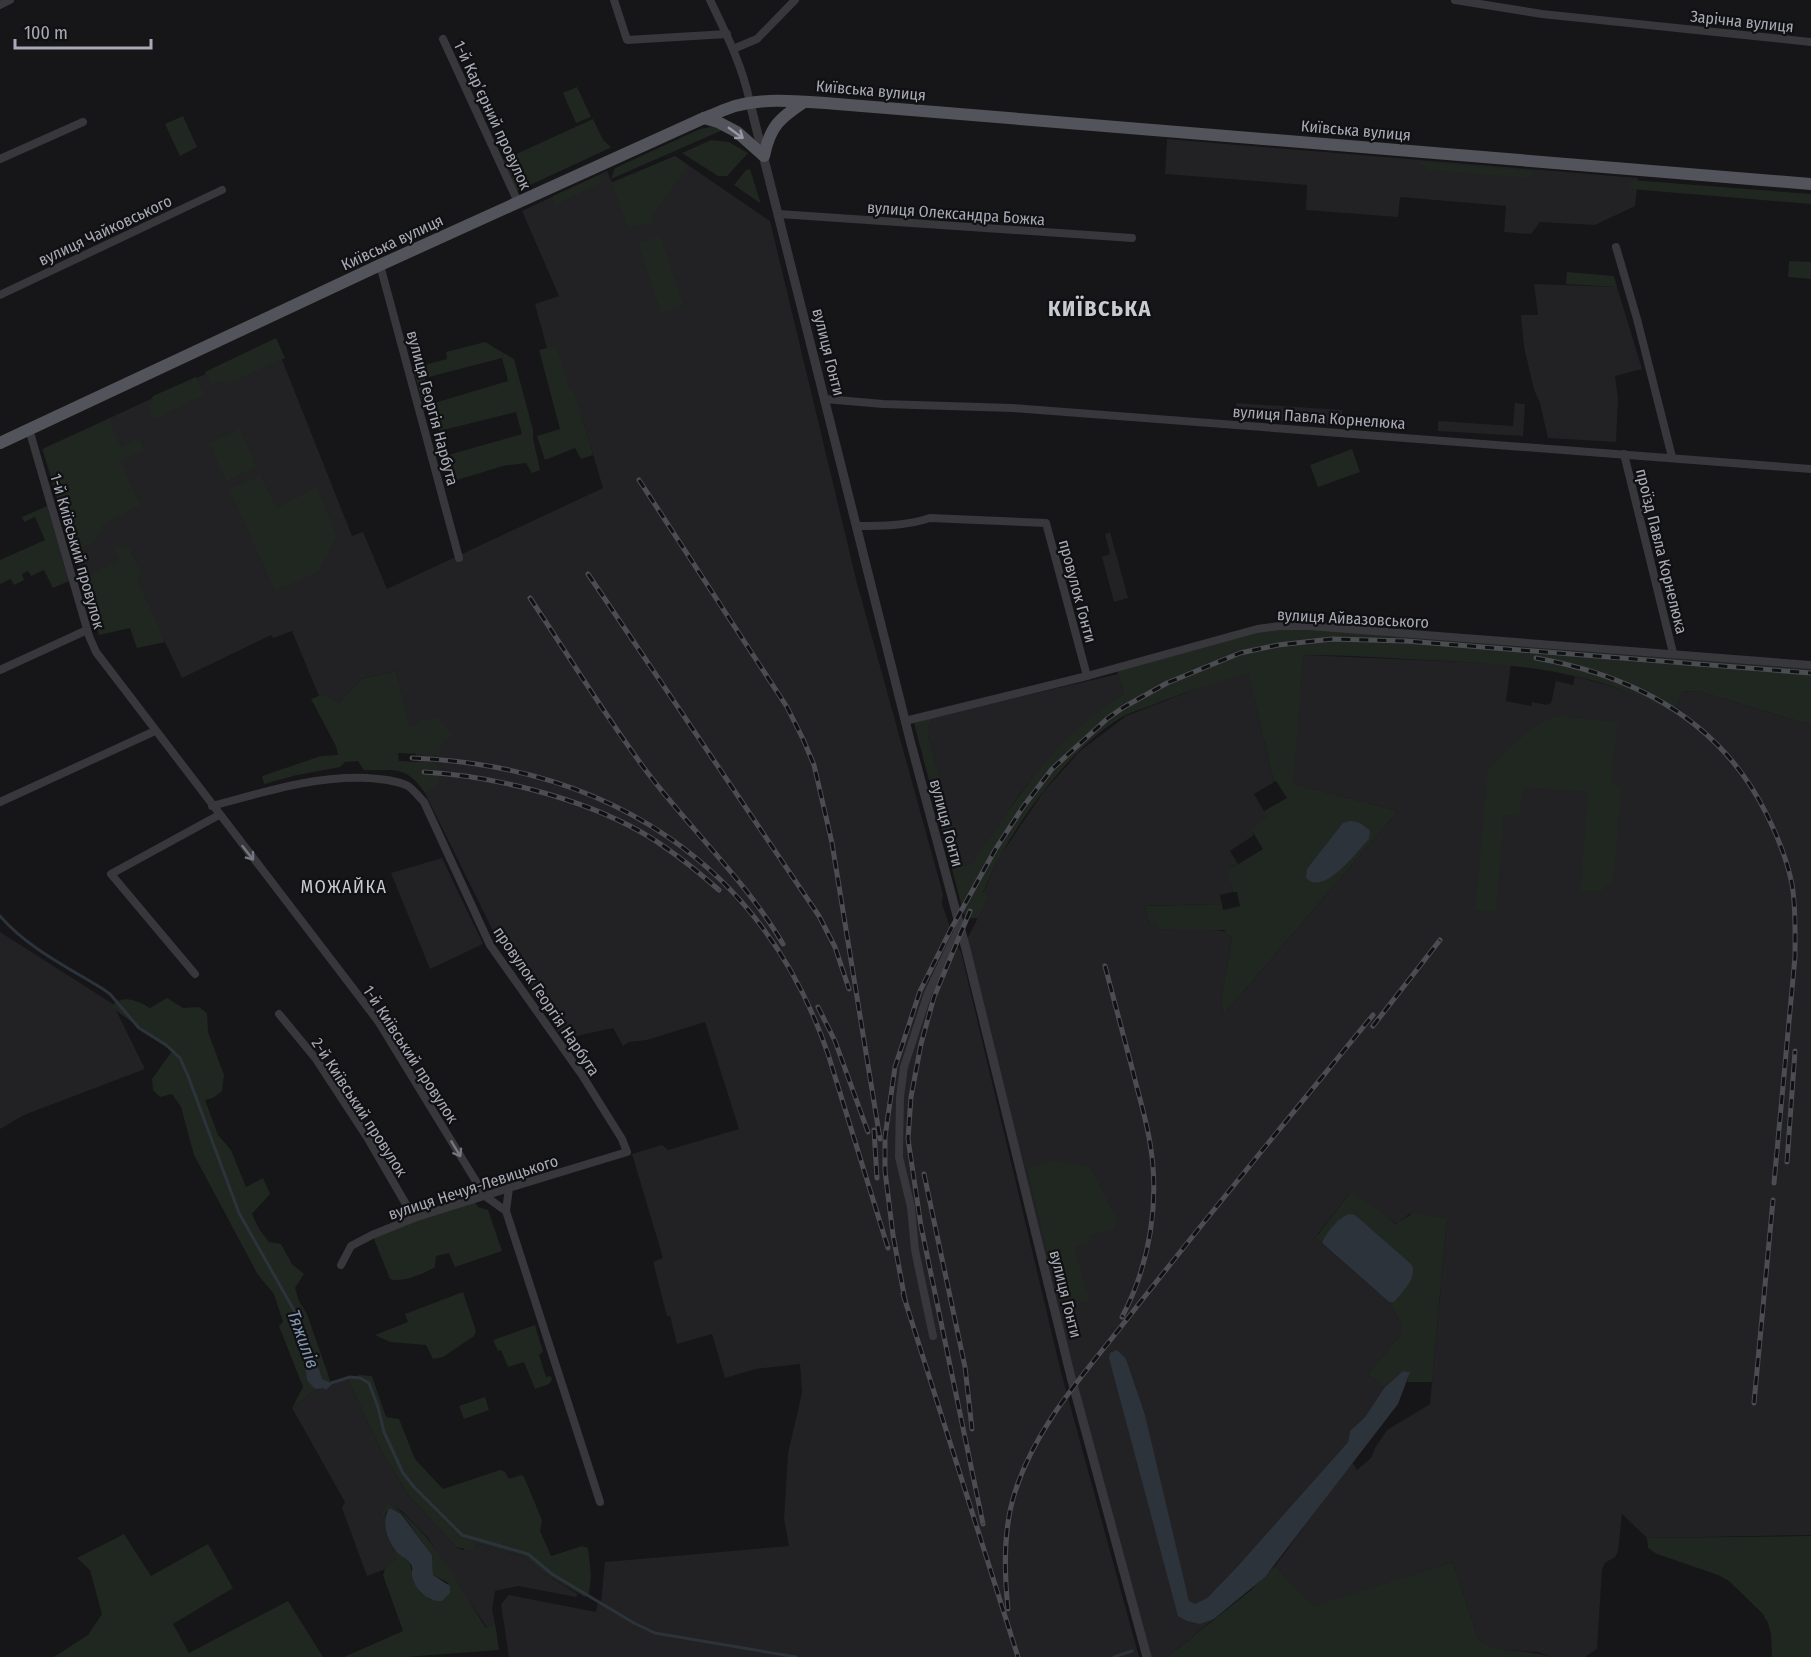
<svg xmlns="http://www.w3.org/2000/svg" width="1811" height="1657" font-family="'Fira Sans Condensed',sans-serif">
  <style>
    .built { fill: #222124 }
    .green { fill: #202721; fill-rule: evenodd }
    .water { fill: #2c333b }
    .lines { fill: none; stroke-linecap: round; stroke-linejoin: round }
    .stream { stroke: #2c333b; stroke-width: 3 }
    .minor { stroke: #37373c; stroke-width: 8 }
    .tertiary { stroke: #37373c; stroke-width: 9 }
    .primary { stroke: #53545b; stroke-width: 12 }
    .rail-casing { stroke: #4c4d53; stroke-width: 5 }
    .rail { stroke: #111012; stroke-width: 3; stroke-dasharray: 9; stroke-linecap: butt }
    .oneway { stroke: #979aa5 }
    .oneway2 { stroke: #757780 }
    .labels { text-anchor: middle; stroke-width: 4.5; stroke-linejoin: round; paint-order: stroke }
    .street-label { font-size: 16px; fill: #a8abb7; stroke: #111012 }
    .neighbourhood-label { font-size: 18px; letter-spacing: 1.5px; fill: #c9cbd3; stroke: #111012 }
    .water-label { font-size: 18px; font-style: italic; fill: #8097b1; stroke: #111012 }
    .district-label { font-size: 22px; font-weight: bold; letter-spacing: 1.5px; fill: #c9cbd3; stroke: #111012 }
  </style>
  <rect width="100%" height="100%" fill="#161517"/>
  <g class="built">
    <path d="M1167,139L1638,178L1635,206L1595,225L1540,222L1531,234L1504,232L1506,206L1400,197L1398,217L1306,210L1307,185L1165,174Z"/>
    <path d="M675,156L770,221L857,583L943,894L942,904L956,944L961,952L1061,1372L1139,1657H509L501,1604L509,1595L596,1612L598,1601L601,1602L605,1562L789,1546L784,1519L788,1453L802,1393L800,1364L756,1369L725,1378L712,1334L677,1344L670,1316H667L653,1262L663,1258L632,1154L662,1145L668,1150L739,1129L705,1022L647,1040L629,1042L623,1046L613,1028L563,1039L499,943L425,793L396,671L361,679L339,703L324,695L319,696L292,631L273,638L271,635L182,678L158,627L128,628L99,635L42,449L275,342L352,536L363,532L387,589L603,488L574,391L559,393L535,304L559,296L522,211L607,171L612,182Z"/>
    <path d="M1534,284L1617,287L1642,369L1615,376L1618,399L1616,442L1548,438L1540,403L1534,390L1524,347L1521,315H1538Z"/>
    <path d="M1236,403L1342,410V426L1235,418Z"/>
    <path d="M1515,403L1525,404L1523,436L1438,431V421L1513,426Z"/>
    <path d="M1110,532L1128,598L1114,602L1102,557L1110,554L1105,534Z"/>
    <path d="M1304,655L1511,664L1506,701L1531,706L1532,702L1547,705L1551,703L1556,681L1573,685L1575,676L1634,693L1672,712L1683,691L1701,692L1811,725V1535L1647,1538L1622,1514L1618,1552L1615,1557L1605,1563L1602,1569L1597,1649L1585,1657H1551L1538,1652L1501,1650L1488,1647L1479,1641L1453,1562L1313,1607L1275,1566L1352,1462L1357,1470L1371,1458L1375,1448L1387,1430L1430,1404L1447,1218L1409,1214L1397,1224L1349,1194L1317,1235V1239L1389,1302L1401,1324V1334L1368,1374L1384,1388L1365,1417L1350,1431L1348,1442L1236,1568L1207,1598L1196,1604L1214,1619L1167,1657H1147L965,943L989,896L983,893L1000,856L1044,791L1080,751L1126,716L1201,687L1248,672L1274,782L1254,794L1268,818L1252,829L1254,835L1230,851L1238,864L1228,871L1233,892L1220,895L1222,904L1145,906L1149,923L1156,921L1229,932L1232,937L1221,1001L1224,1014L1398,811L1292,784Z"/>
    <path d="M1118,674L1124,694L1103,708L1083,725L1040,769L1019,795L973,864L962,868L928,735V728L934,717Z"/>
    <path d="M442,858L483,944L430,969L391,873Z"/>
    <path d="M0,932L113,1004L145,1069L24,1115L0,1129Z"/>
    <path d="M347,1378L384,1456L410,1497L456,1547L463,1550L476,1543L523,1556L543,1573L578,1594L576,1597L518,1586L495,1591L492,1609L495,1623L487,1628L428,1538L403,1512L390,1504L381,1512L396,1559L387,1564L386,1569L367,1576L342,1508L345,1502L292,1408L319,1387L326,1388L331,1383Z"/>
  </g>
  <g class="green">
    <path d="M577,87L591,117L576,123L563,93Z"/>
    <path d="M183,116L197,147L180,156L165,124Z"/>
    <path d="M593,119L603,140L611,147L610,148L517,191L503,160Z"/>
    <path d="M715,126L725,129L611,179L615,168L700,129Z"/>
    <path d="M711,140L729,142L748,153L727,176H718L682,153Z"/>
    <path d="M675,156L688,165L653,216L654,223L628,228L612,183Z"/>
    <path d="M1417,161L1535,171L1530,178L1428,170Z"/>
    <path d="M750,169L760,201V203L734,185L746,170Z"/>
    <path d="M599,175L601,183L554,206L553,196Z"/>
    <path d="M1631,180L1811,194V204L1630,189Z"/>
    <path d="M660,236L683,305L661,313L638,243Z"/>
    <path d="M1789,261L1811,262V279L1788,277Z"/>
    <path d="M1567,272L1614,276L1617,287L1566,284Z"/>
    <path d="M276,338L285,358L226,385L224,381L211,384L205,372Z"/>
    <path d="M485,342L514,359L533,430V439L540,470L532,473L526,463L503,466L447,483L441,457L522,434L516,412L439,431L431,404L508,381L502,358L425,378L430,398L422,400L413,368L447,359L446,352Z"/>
    <path d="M556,346L570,391L574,390L593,455L581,459L575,448L545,460L537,436L560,429L539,350Z"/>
    <path d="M196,377L204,395L153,420L148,410L153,396Z"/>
    <path d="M109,419L121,447L139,438L144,450L123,460L121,463L140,505L102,525L104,530L97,534L98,539L75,552L43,449Z"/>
    <path d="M240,429L257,467L226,481L209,443Z"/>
    <path d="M1352,449L1360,472L1318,487L1310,465Z"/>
    <path d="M261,475L276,508L317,487L337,536L318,572L275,591L229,489Z"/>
    <path d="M47,506L69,581L53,588L44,570L31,576L28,571L22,574L24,580L14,585L11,579L0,584V560L45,540L35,517L24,522L22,517Z"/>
    <path d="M122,545L124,548L128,546L142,575L137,579L165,642L137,648L130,628L99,635L78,566L82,565L86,577L119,561L114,549Z"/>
    <path d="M1279,626L1811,665V725L1701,692L1683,691L1672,713C1598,670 1512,664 1428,660C1387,658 1346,655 1304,655L1293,784L1398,811L1224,1014L1221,1001L1232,937L1224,930L1158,929L1156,922L1149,923L1145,906L1222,904L1223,910L1240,906L1237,892H1233L1227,871L1263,849L1251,829L1267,818L1264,811L1287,798L1276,781L1274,782L1248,673C1218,682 1189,691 1160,702C1149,707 1137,710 1126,715C1079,739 1026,809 1001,855C994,867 989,880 983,892L989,896L978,918H970L964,915L914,723L934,717L928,728V735L963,867L973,863C1014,802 1058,732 1124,694L1116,668Z"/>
    <path d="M396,671L410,727L423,720L439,718L452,736L440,745V755L398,753L399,761L436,763L440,783L425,793C406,765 395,771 364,770L358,761L345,762L340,767L297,775L264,784L262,776L321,756L338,755L336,746L311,699L324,694L339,703L361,679Z"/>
    <path d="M1561,716L1618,722L1611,782L1622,788L1613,881L1601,891L1580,892L1588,792L1524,787L1519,816L1504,815L1496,911L1475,910L1488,769L1508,748L1534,727L1552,717Z"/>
    <path d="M167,998L183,1008L199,1007L207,1013L208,1032L224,1075L222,1091L213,1098L205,1100L218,1135L231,1150L246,1187L263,1178L270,1194L252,1214L259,1229L269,1242L281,1244L292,1264L304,1274L295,1288L299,1301L307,1314L331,1383L326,1388L319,1387L292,1408L303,1387L279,1326L283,1322L274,1294L258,1275L194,1155L181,1107L172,1094L160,1097L153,1090L152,1079L172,1051L111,1007C122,993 138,1001 150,1008Z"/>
    <path d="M1052,1161L1084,1165L1091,1168L1117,1220L1114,1229L1090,1236L1091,1242L1074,1247L1090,1300L1084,1302L1058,1296L1027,1168Z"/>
    <path d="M1354,1193L1396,1224L1413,1213L1447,1218L1432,1382H1407L1409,1372L1403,1371L1384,1388L1368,1374L1401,1334V1324L1389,1302H1394L1324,1238L1322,1243L1317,1239V1236L1349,1194Z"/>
    <path d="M475,1202L478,1207L488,1210L502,1251L455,1267L449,1253L436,1256L435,1267C424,1274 402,1283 390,1279L374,1239L375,1237L415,1220Z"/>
    <path d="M463,1292L476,1331L474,1336L443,1357L433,1359L426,1345L390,1342L375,1335L408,1322L405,1314Z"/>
    <path d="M535,1325L543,1352L539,1355L546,1377L551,1376L552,1380L549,1384L535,1389L524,1362L508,1367L501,1350L498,1351L493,1340Z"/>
    <path d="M360,1375L372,1376L386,1417L399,1419L415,1459L443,1489L500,1470L505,1472L509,1479L521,1475L524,1477L542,1520L540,1531L551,1556L582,1546L588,1548L591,1575L589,1594L585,1597L543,1573L523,1556L476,1543L474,1551L456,1547L410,1497L384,1456L347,1378Z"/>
    <path d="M485,1397L489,1410L464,1419L459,1406Z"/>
    <path d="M389,1503C433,1533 458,1584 486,1628L495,1623L499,1650L405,1657H344L403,1631L383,1575L387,1564L396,1559L381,1512ZM390,1508L402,1514L432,1555L433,1575L449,1583L431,1600L421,1593L414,1582L410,1563L394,1549L385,1521V1514Z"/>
    <path d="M124,1534L151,1576L208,1544L233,1588L173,1624L189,1653L288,1601L323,1657H54L88,1635L102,1614L90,1570L77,1558Z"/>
    <path d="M1811,1536V1657H1772L1771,1634L1768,1623L1762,1613L1729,1581L1718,1575L1657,1554L1648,1548L1647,1538Z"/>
    <path d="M1453,1562L1479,1641C1501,1655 1527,1648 1551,1657H1167L1250,1591L1275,1566L1313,1606Z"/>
  </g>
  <g class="water">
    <path d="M1350,821C1358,821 1364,825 1370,831L1369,839C1357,851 1324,897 1306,878L1307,869L1343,823Z"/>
    <path d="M1349,1214L1355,1215L1412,1265C1417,1279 1402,1292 1394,1302H1389L1322,1243C1326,1233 1339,1217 1349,1214Z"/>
    <path d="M301,1327L309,1338L322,1379L331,1383L326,1388L315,1389L307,1380Z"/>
    <path d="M1117,1350L1126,1359L1145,1415L1188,1597L1189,1601L1195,1604L1207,1598L1236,1568L1348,1442L1350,1431L1365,1417L1384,1388L1403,1371L1410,1372L1398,1404L1265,1577L1214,1619L1200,1624L1187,1621L1178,1616L1109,1358L1110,1353Z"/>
    <path d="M390,1508L401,1514L432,1555L433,1575L450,1586V1593L442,1601C428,1602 415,1590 412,1576C411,1571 414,1568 410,1563C406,1558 400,1556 396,1551C387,1540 380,1519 390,1508Z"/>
  </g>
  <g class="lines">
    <g class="stream">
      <path d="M0,916C26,947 69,968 103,989L110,994L139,1028L166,1045L180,1058L188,1076L239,1213L295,1312L302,1330"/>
      <path d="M323,1385L326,1388L331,1383L350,1377L360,1378L369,1383L378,1407L384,1432L403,1473L414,1487L462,1535L528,1554L552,1574L634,1623L655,1633L796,1657"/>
      <path d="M1114,1657L1132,1651"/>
    </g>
    <g class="minor">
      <path d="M614,0L627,40L727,34"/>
      <path d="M710,0C726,33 743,67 750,103"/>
      <path d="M1455,0L1542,14L1811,42"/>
      <path d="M0,5L10,0"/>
      <path d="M443,39L518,202"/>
      <path d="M733,49L757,39L795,0"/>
      <path d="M0,159L83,122"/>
      <path d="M779,214L1132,238"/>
      <path d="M1616,247L1637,319L1672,457"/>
      <path d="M380,265L459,558"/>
      <path d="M0,295L222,190"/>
      <path d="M825,399L883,404L1012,408L1811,469"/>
      <path d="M29,429L89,636L96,652L378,1021L485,1196L506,1211L600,1502"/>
      <path d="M1624,454L1673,653"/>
      <path d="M856,526C882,526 906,526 930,518L1046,523L1087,676"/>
      <path d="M0,670L87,630"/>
      <path d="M905,721L1087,676L1257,629L1279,626H1309L1811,665"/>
      <path d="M0,802L155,731"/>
      <path d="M212,806C265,792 312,776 367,778C380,779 396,780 408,786C414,790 419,797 424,802L490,945L582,1075L622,1139L627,1152L509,1188L414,1218L372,1235L351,1246L341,1265"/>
      <path d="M195,974L111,874L219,815"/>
      <path d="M279,1014L316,1059L367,1137L414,1218"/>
      <path d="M506,1211L509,1188"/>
      <path d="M933,1336L915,1250L911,1207L899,1157L900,1097L904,1067L928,993L960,926"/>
    </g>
    <path class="tertiary" d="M750,103L910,740L966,949L1071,1377L1147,1657"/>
    <g class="primary">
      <path d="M704,118L718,122L737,132L764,156C770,126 780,118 804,102"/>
      <path d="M0,443L380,265L704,118C715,114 725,109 735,106C765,98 795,101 825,103L1811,184"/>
    </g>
    <g class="rail-casing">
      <g id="rail">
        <path d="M639,480L787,707L803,739L814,765L832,843L880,1139"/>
        <path d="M588,574L819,916L835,947L849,989"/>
        <path d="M530,598C569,656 605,716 647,772C691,830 746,881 783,944"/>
        <path d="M1536,658C1636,676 1721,721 1767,815C1778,837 1787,860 1792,884C1796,908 1795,932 1795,957L1774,1183"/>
        <path d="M412,758C608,766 763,864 828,1054L888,1248"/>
        <path d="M424,772C494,776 581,798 641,832C669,848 695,869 719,890"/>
        <path d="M970,911L934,997L921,1044L911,1097L908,1139L921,1226L983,1524"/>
        <path d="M1105,966C1114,1000 1123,1034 1132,1068C1138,1093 1146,1118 1150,1143C1160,1202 1150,1264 1122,1317"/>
        <path d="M818,1007L835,1041L868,1132"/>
        <path d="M1373,1026L1440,940"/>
        <path d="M874,1130L877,1178"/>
        <path d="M1787,1162L1795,1051"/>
        <path d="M924,1174L965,1367L972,1429"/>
        <path d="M903,1294L1018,1657"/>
        <path d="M905,1300L893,1235L885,1171V1137L895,1067L920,991L951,929L995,850L1023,807L1052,769L1108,718L1124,707L1167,683L1240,653L1278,645L1332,639L1406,641L1811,673"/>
        <path d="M1754,1403L1773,1200"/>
        <path d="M1008,1609C1004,1570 1003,1529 1015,1492C1037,1423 1087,1371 1131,1314C1210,1213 1292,1114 1373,1015"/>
      </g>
    </g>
    <use href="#rail" class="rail"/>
  </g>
  <defs><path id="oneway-shaft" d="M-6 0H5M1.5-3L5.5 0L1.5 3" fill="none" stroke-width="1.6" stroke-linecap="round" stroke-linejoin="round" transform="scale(1.5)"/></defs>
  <use class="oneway" href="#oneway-shaft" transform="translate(736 133) rotate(36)"/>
  <g class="oneway2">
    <use href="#oneway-shaft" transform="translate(248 853) rotate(52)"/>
    <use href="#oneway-shaft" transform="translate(456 1149) rotate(59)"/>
  </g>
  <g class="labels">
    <g class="street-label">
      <text transform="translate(1742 21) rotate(6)" y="6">Зарічна вулиця</text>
      <text transform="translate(871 90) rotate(5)" y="6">Київська вулиця</text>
      <text transform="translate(493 115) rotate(65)" y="6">1-й Карʼєрний провулок</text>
      <text transform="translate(1356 130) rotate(5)" y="6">Київська вулиця</text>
      <text transform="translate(956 213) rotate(4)" y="6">вулиця Олександра Божка</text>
      <text transform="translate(105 230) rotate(-25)" y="6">вулиця Чайковського</text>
      <text transform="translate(392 242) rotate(-25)" y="6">Київська вулиця</text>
      <text transform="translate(829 352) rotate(76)" y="6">вулиця Гонти</text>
      <text transform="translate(433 408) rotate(75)" y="6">вулиця Георгія Нарбута</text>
      <text transform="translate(1319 417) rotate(4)" y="6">вулиця Павла Корнелюка</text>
      <text transform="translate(78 551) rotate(74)" y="6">1-й Київський провулок</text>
      <text transform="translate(1662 551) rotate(76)" y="6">проїзд Павла Корнелюка</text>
      <text transform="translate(1078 591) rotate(75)" y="6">провулок Гонти</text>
      <text transform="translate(1353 618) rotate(3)" y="6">вулиця Айвазовського</text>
      <text transform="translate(947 823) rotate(75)" y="6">вулиця Гонти</text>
      <text transform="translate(547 1001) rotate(56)" y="6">провулок Георгія Нарбута</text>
      <text transform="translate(411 1054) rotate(57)" y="6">1-й Київський провулок</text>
      <text transform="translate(360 1107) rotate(57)" y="6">2-й Київський провулок</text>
      <text transform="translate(473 1187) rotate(-18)" y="6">вулиця Нечуя-Левицького</text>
      <text transform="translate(1066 1294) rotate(76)" y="6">вулиця Гонти</text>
    </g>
    <g class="neighbourhood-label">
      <text x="344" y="893">МОЖАЙКА</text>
    </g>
    <g class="water-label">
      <text transform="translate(303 1339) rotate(70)" y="6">Тяжилів</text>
    </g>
    <g class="district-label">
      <text x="1100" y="316">КИЇВСЬКА</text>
    </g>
  </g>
  <path d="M15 39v9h136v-9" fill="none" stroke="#a8abb7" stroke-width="3"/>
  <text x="24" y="39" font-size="18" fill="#a8abb7" stroke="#111012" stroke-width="4.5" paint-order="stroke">100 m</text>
</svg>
